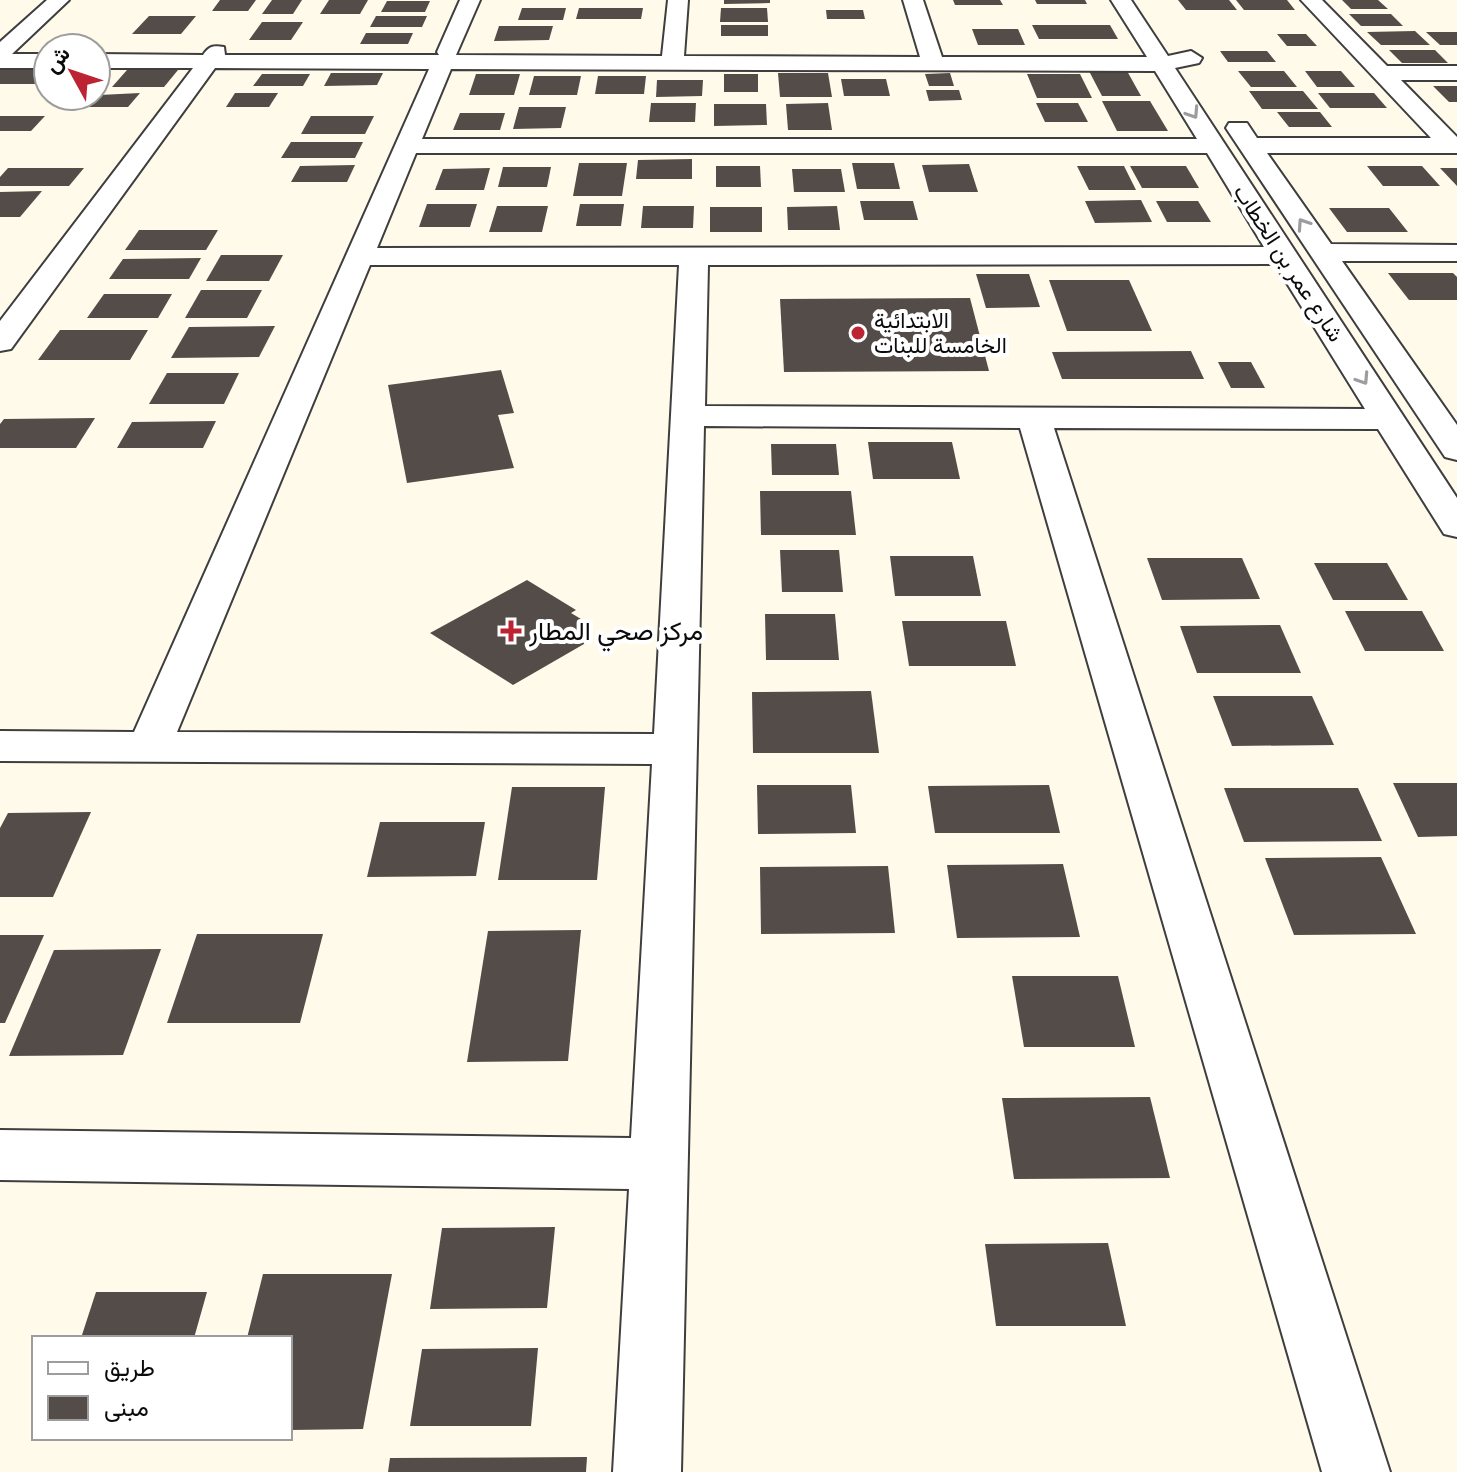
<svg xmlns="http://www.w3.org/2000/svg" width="1457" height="1472" font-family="'Times New Roman',Vazirmatn,serif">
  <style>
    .building { fill: #544c48 }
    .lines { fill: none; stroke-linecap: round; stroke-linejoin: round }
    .minor-casing { stroke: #3e3e3e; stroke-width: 4 }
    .minor { fill: #fff; fill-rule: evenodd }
    .oneway { stroke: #9d9d9d }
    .poi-dot { fill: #bc2333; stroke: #fff; stroke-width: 3 }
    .labels { text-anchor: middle; stroke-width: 8; stroke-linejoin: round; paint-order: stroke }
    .far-street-label { font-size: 22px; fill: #0b0b0b; stroke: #fff }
    .far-poi-label { font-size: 22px; fill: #0b0b0b; stroke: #fff; text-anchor: start }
    .poi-label { font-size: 26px; fill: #0b0b0b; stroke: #fff; text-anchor: start }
  </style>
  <rect width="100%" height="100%" fill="#fffaea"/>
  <g class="building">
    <path d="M220,0H256L248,11H212Z"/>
    <path d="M272,0H302L293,14H262Z"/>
    <path d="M329,0H368L360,14H320Z"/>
    <path d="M724,0H770V3L724,4Z"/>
    <path d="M953,0H1000L1003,5H955Z"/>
    <path d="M1035,0H1085L1087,4H1037Z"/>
    <path d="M1178,0H1229L1237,10H1186Z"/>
    <path d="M1236,0H1287L1295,10H1244Z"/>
    <path d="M1342,0H1378L1388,9H1351Z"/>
    <path d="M387,1H430L425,12H381Z"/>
    <path d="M522,8H566L563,20H518Z"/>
    <path d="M579,8H643L641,19H576Z"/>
    <path d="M721,8H767L768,22H720Z"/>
    <path d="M826,10H863L865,19H827Z"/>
    <path d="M1349,14H1391L1403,26H1361Z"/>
    <path d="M149,16H196L181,34H132Z"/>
    <path d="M376,16H427L422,27H370Z"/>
    <path d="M262,22H303L291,40H249Z"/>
    <rect x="721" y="25" width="47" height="11"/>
    <path d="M1032,25H1110L1118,39H1039Z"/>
    <path d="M499,26H553L549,40L494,41Z"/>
    <path d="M972,29H1018L1025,45H978Z"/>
    <path d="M1415,31L1430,45H1381L1367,32Z"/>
    <path d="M1426,32H1457V45H1440Z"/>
    <path d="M366,33H413L408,44H360Z"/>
    <path d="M1277,34H1306L1317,46H1287Z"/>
    <path d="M1389,50H1435L1448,63H1402Z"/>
    <path d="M1220,51H1267L1276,62H1228Z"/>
    <path d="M4,65H48V84H0V69Z"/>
    <path d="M127,70H178L164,87H112Z"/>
    <path d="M1089,71H1127L1141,96H1102Z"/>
    <path d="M1238,71H1284L1297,87H1251Z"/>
    <path d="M1305,71H1341L1355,87H1317Z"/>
    <path d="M331,73H383L377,85L324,86Z"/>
    <path d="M778,73H828L832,97H780Z"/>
    <path d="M950,73L954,86H929L925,74Z"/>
    <path d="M262,74H310L303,86H253Z"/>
    <path d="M476,74H520L514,95H469Z"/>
    <rect x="724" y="74" width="34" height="18"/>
    <path d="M1027,74H1080L1092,98H1037Z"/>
    <path d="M534,76H581L577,95H529Z"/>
    <path d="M598,76H646L644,94H595Z"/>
    <path d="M841,79H886L890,96H844Z"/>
    <path d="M657,80H703L702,96L656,97Z"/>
    <path d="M1433,86H1457V102H1449Z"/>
    <path d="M926,90H959L962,100L929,101Z"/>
    <path d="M1249,91H1303L1318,109H1262Z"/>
    <path d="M140,93L128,107H69L79,96Z"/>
    <path d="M235,93H278L269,107H226Z"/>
    <path d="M1318,93H1374L1387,108H1330Z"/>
    <path d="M1102,101H1150L1168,131H1117Z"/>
    <path d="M651,103H696L695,122H649Z"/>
    <path d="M828,103L832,130H788L786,104Z"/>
    <path d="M1036,103H1078L1088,122H1045Z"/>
    <path d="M714,104H766L767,125L714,126Z"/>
    <path d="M519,107H566L561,128L513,129Z"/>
    <path d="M1277,112H1320L1332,127H1289Z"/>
    <path d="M460,113H505L500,130H453Z"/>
    <path d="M0,116H45L31,131H0Z"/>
    <path d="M311,116H374L365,134H301Z"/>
    <path d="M291,142H363L355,158H281Z"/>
    <path d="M692,159V179H636L638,160Z"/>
    <path d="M579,163H627L622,196H573Z"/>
    <path d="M852,163H894L900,189H857Z"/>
    <path d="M969,164L978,192H929L922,165Z"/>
    <path d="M355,165L347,182H291L300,166Z"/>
    <path d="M716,166H760L761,187H716Z"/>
    <path d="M1077,166H1124L1136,190H1089Z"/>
    <path d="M1130,166H1186L1199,188H1142Z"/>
    <path d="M1367,166H1422L1440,186H1383Z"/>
    <path d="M503,167H551L547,187H498Z"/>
    <path d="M8,168H84L69,186H0V177Z"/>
    <path d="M490,168L484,190H435L443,169Z"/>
    <path d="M1440,168H1457V186Z"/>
    <path d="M792,169H841L845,192H794Z"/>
    <path d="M42,191L20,217H0V192Z"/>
    <path d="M1141,200L1152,222L1095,223L1085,201Z"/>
    <path d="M860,201H913L918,220H864Z"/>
    <path d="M1156,201H1198L1211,222H1167Z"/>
    <path d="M427,204H477L470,227H419Z"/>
    <path d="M580,204H624L621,226H576Z"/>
    <path d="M497,206H548L542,232H489Z"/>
    <path d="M643,206H694L693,228H641Z"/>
    <path d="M837,206L840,230H788L787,207Z"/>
    <rect x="710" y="207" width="52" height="25"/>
    <path d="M1329,208H1389L1408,232H1347Z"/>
    <path d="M139,230H218L206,250H125Z"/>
    <path d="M221,255H283L269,281H206Z"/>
    <path d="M201,258L189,279H109L123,259Z"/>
    <path d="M1388,273H1453L1457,277V300H1409Z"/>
    <path d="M976,274H1029L1040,307L986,308Z"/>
    <path d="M1049,280H1129L1152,331H1067Z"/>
    <path d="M201,290H262L247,318H185Z"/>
    <path d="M104,294H172L158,318H87Z"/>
    <path d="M970,298L989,371L784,372L780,299Z"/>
    <path d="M275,326L259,357L171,358L189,327Z"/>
    <path d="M60,330H148L130,360H38Z"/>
    <path d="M1191,351L1204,379H1062L1052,352Z"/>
    <path d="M1218,362H1251L1265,388H1231Z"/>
    <path d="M501,370L514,413L498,415L514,468L407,483L388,385Z"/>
    <path d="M167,373H239L224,404H149Z"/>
    <path d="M95,418L76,448H0V424L4,419Z"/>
    <path d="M216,421L203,448H117L132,422Z"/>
    <path d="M868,442H952L960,479H873Z"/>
    <path d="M771,444H836L839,475H772Z"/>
    <path d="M760,491H851L856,535H761Z"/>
    <path d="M780,550H839L843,592H782Z"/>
    <path d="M890,556H973L981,596H895Z"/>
    <path d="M1147,558H1242L1260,599L1162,600Z"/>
    <path d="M1314,563H1387L1408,600H1333Z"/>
    <path d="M527,580L576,610L571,613L591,625L584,644L513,685L430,633Z"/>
    <path d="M1345,611H1422L1444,651H1365Z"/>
    <path d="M765,614H835L839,660H766Z"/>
    <path d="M902,621H1006L1016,666H909Z"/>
    <path d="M1280,625L1301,673H1197L1180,626Z"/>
    <path d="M871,691L879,753H753L752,692Z"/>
    <path d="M1213,696H1312L1334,745L1232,746Z"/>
    <path d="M1393,783H1457V836L1418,837Z"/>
    <path d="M757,785H851L856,833L758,834Z"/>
    <path d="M1049,785L1060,833H935L928,786Z"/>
    <path d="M512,787H605L597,880H498Z"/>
    <path d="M1224,788H1358L1382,841L1244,842Z"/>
    <path d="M91,812L53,897H0V828L8,813Z"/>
    <path d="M380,822H485L476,876L367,877Z"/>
    <path d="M1381,857L1416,934L1294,935L1265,858Z"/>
    <path d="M1063,864L1080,937L957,938L947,865Z"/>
    <path d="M888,866L895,933L761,934L760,867Z"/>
    <path d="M581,930L568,1061L467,1062L488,931Z"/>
    <path d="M197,934H323L300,1023H167Z"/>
    <path d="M0,935H44L5,1023H0Z"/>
    <path d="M161,949L123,1055L9,1056L54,950Z"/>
    <path d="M1012,976H1118L1135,1047H1024Z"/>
    <path d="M1150,1097L1170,1178L1014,1179L1002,1098Z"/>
    <path d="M555,1227L547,1308L430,1309L442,1228Z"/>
    <path d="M1108,1243L1126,1326H996L985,1244Z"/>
    <path d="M263,1274H392L363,1429L290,1430V1338H247Z"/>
    <path d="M96,1292H207L194,1338H81Z"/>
    <path d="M538,1348L531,1426H410L422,1349Z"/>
    <path d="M587,1457L586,1472H388L390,1458Z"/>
  </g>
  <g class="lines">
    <g class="minor-casing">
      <g id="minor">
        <path d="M47,0H69L12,54H48V68H0V42Z"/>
        <path d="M460,0H480L456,55L662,56L668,0H688L684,56L920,57L903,0H923L942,57H1147L1111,0H1131L1168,56L1191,51L1202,58L1199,63L1175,68L1457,498V537L1444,534L1378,429L1054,428L1390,1472H1322L1020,428L704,426L681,1472H613L629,1189L0,1180V1130L631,1138L652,764L0,761V731L134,732L429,69L215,68L11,349L0,351V321L193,68H96V54L203,55C209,46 213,45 224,47L225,55H439L437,52ZM451,69L1155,71L1197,139H422ZM416,153H1207L1264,247L377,248ZM1275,264L1365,409L705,406L708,265ZM370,265H679L654,734L177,732Z"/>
        <path d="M1301,0H1322L1387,66H1457V80H1401L1457,137V153H1267L1331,244L1457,245V261H1342L1457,425V460L1445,457L1226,128L1229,123H1247L1257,138H1431Z"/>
      </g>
    </g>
    <use href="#minor" class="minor"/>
  </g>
  <defs><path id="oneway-chevron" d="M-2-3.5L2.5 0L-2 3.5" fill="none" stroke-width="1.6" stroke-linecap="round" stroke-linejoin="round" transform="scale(2)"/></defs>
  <g class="oneway">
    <use href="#oneway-chevron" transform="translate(1193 113) rotate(57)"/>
    <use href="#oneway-chevron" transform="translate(1303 224) rotate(-124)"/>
    <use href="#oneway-chevron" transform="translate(1363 379) rotate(57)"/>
  </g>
  <g class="poi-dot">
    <circle cx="858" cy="333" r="8"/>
    <path d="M507 619h8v8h8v8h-8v8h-8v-8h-8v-8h8z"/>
  </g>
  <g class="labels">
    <g class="far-street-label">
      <text transform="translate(1289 263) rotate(57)" y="8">شارع عمر بن الخطاب</text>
    </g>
    <g class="far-poi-label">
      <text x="874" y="328">الابتدائية<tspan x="874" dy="25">الخامسة للبنات</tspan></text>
    </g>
    <g class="poi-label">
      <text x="529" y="640">مركز صحي المطار</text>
    </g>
  </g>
  <rect x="32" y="1336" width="260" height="104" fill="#ffffff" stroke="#9d9d9d" stroke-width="2"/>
  <rect x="48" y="1362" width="40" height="12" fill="#ffffff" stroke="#9d9d9d" stroke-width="2"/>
  <text x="104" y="1376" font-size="24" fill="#0b0b0b">طريق</text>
  <rect x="48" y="1396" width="40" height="24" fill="#544c48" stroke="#9d9d9d" stroke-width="2"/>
  <text x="104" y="1416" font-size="24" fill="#0b0b0b">مبنى</text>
  <g transform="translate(72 72) rotate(310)"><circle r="38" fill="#ffffff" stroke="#9d9d9d" stroke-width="2"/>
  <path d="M0-6L14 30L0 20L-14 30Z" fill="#bc2333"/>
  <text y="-12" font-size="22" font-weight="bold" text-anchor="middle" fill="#0b0b0b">ش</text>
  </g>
</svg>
